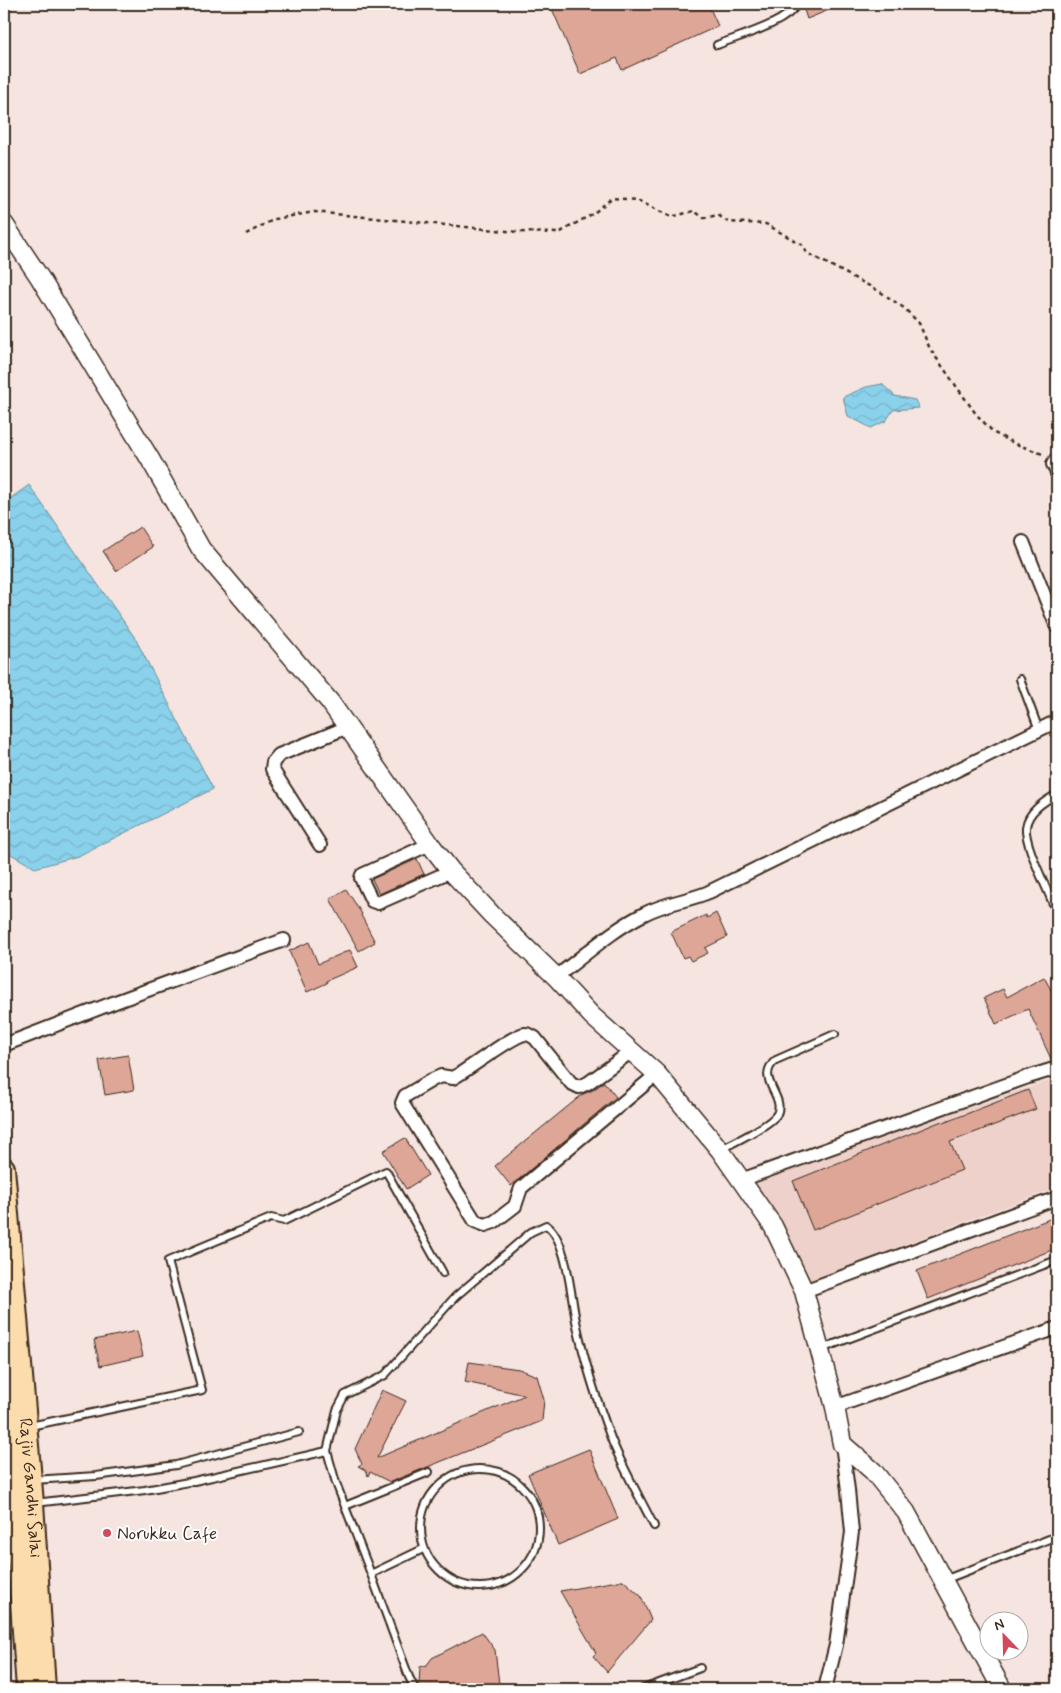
<svg xmlns="http://www.w3.org/2000/svg" width="1061" height="1693" font-family="Mynerve,sans-serif">
  <style>
    .built { fill: #eed1ca }
    .water { fill: url(#water-waves); stroke: #6a8e99 }
    .building { fill: #dea697; stroke: #3b2a1e }
    .lines { fill: none; stroke-linecap: round; stroke-linejoin: round }
    .lane-casing { stroke: #3b2a1e; stroke-width: 10 }
    .street-casing { stroke: #3b2a1e; stroke-width: 16 }
    .secondary-casing { stroke: #3b2a1e; stroke-width: 21 }
    .primary-casing { stroke: #3b2a1e; stroke-width: 24 }
    .path { stroke: #3b2a1e; stroke-width: 2.5; stroke-dasharray: 4 4; stroke-linecap: butt }
    .lane { stroke: #fff; stroke-width: 6 }
    .street { stroke: #fff; stroke-width: 12 }
    .secondary { stroke: #fff; stroke-width: 18 }
    .primary { stroke: #fcdcac; stroke-width: 20 }
    .poi-dot { fill: #d1495b; stroke: #fff; stroke-width: 2 }
    .labels { text-anchor: middle; stroke-width: 4; stroke-linejoin: round; paint-order: stroke }
    .street-label { font-size: 18px; fill: #3b2a1e; stroke: #fff }
    .poi-label { font-size: 18px; fill: #3b2a1e; stroke: #fff; text-anchor: start }
  </style>
  <defs>
    <pattern id="water-waves" width="16" height="10" patternUnits="userSpaceOnUse" patternTransform="scale(1.25)"><rect width="16" height="10" fill="#8ad1eb"/><path d="M0 5q4-4 8 0t8 0" fill="none" stroke="#78b4c9"/></pattern>
  </defs>
  <rect width="100%" height="100%" fill="#f5e4e0"/>
  <filter id="ink" filterUnits="userSpaceOnUse"><feTurbulence type="fractalNoise" baseFrequency=".02" numOctaves="2"/><feDisplacementMap in="SourceGraphic" scale="10" xChannelSelector="R" yChannelSelector="G"/><feConvolveMatrix kernelMatrix="1 2 1 2 8 2 1 2 1" color-interpolation-filters="sRGB"/></filter>
  <g filter="url(#ink)">
    <path class="built" d="M1057,1078V1188L971,1219L808,1282L755,1182L908,1128Z"/>
    <g class="water">
      <path d="M882,384L895,396L915,400L919,408L893,410L886,421L871,428L848,416L843,397L866,387Z"/>
      <path d="M29,485L135,638L213,789L78,856L35,868L4,850V503Z"/>
    </g>
    <g class="building">
      <path d="M550,4H708L718,26L622,70L617,58L580,74Z"/>
      <path d="M802,4H843L807,19Z"/>
      <path d="M140,527L153,547L116,571L103,551Z"/>
      <path d="M417,859L424,874L379,894L372,879Z"/>
      <path d="M346,889L362,914L361,915L375,942L359,951L330,899Z"/>
      <path d="M716,913L727,937L705,948L708,953L691,961L688,956L683,958L671,932L706,915L707,918Z"/>
      <path d="M309,942L318,964L350,950L358,967L326,981L327,983L307,992L289,951Z"/>
      <path d="M1044,977L1057,1001V1060L1052,1061L1028,1009L996,1024L984,998L1003,989L1007,997Z"/>
      <path d="M128,1055L134,1090L105,1095L99,1060Z"/>
      <path d="M604,1082L616,1097L511,1186L495,1166L583,1094L593,1090Z"/>
      <path d="M1028,1090L1036,1109L950,1142L962,1170L813,1230L793,1181L942,1121L943,1123Z"/>
      <path d="M405,1138L428,1175L406,1189L383,1151Z"/>
      <path d="M1057,1216V1248L928,1299L917,1271Z"/>
      <path d="M137,1331L143,1356L100,1366L94,1340Z"/>
      <path d="M469,1362L519,1369L537,1376L544,1400L542,1421L390,1482L370,1472L368,1476L365,1470L358,1466L362,1464L355,1449L382,1390L406,1401L377,1458L525,1395L465,1382Z"/>
      <path d="M589,1449L618,1519L558,1545L528,1474Z"/>
      <path d="M623,1580L641,1596L651,1620L607,1672L593,1656L596,1653L560,1591Z"/>
      <path d="M482,1632L495,1650L499,1684L493,1689H420L419,1685L420,1667L427,1665L432,1658Z"/>
    </g>
    <g class="lines">
      <g class="lane-casing">
        <g id="lane">
          <path d="M717,45C739,36 786,24 797,4"/>
          <path d="M1020,679L1039,730"/>
          <path d="M1053,904C1046,886 1024,844 1026,827C1028,811 1045,801 1057,794"/>
          <path d="M721,1149C733,1143 771,1125 777,1114C786,1096 754,1078 776,1060L835,1034"/>
          <path d="M821,1349L1057,1260"/>
          <path d="M30,1426L202,1390L168,1261L271,1218L284,1221L386,1171L443,1273"/>
          <circle cx="480" cy="1528" r="59"/>
          <path d="M33,1480L96,1476L176,1465L299,1432"/>
          <path d="M35,1503L145,1490L194,1481L327,1451"/>
          <path d="M345,1506L429,1472"/>
          <path d="M371,1574L423,1549"/>
          <path d="M944,1580L1057,1536"/>
          <path d="M415,1689L409,1677L371,1574L336,1483L327,1451L337,1410L345,1395L385,1375L455,1297L531,1232L546,1225C567,1238 571,1297 576,1321C584,1360 598,1404 612,1441C624,1470 640,1498 654,1526"/>
          <path d="M643,1689L700,1668"/>
        </g>
      </g>
      <g class="street-casing">
        <g id="street">
          <path d="M1057,458L1053,464L1057,473"/>
          <path d="M1023,542L1057,627"/>
          <path d="M430,844L362,875L361,878L372,901L378,903L451,871"/>
          <path d="M320,845L272,769L273,762L279,755L348,727"/>
          <path d="M556,977C585,955 612,930 644,914C664,903 688,901 709,892L1057,721"/>
          <path d="M4,1045L118,1001L284,940"/>
          <path d="M632,1051L588,1083L579,1087L571,1083L535,1038C532,1036 529,1034 525,1034C513,1035 468,1070 453,1078L441,1076L432,1080L405,1096L402,1103L475,1221L485,1225L494,1222L515,1206L521,1188L657,1074"/>
          <path d="M741,1180L1028,1077L1057,1068"/>
          <path d="M804,1291L1057,1198"/>
          <path d="M835,1407L1057,1328"/>
          <path d="M825,1689L836,1645L852,1532L848,1490L842,1444"/>
        </g>
      </g>
      <g class="secondary-casing">
        <path id="secondary" d="M4,224L40,278L150,459L201,549L330,702L430,844L451,871L492,915L556,977L592,1016L657,1074L720,1150L741,1180L773,1226L804,1291L835,1407L842,1444L873,1471L906,1512L1002,1689"/>
      </g>
      <g class="primary-casing">
        <g id="primary">
          <path id="s1" d="M4,1168L33,1503L45,1689"/>
          <path d="M4,1361L27,1689"/>
        </g>
      </g>
      <path class="path" d="M246,234L275,219L314,212L517,232L559,233L594,213L612,198L637,200L671,217L694,211L704,218L718,215L728,222L766,224L802,245L807,253L879,291L904,308L919,323L930,349L976,414L994,433L1016,444L1045,455"/>
      <use href="#lane" class="lane"/>
      <use href="#street" class="street"/>
      <use href="#secondary" class="secondary"/>
      <use href="#primary" class="primary"/>
    </g>
  </g>
  <circle class="poi-dot" cx="107" cy="1533" r="5"/>
  <g class="labels">
    <g class="street-label">
      <text dy="6" stroke="none"><textPath href="#s1" startOffset="321">Rajiv Gandhi Salai</textPath></text>
    </g>
    <g class="poi-label">
      <text x="117" y="1539">Norukku Cafe</text>
    </g>
  </g>
  <rect width="1061" height="1693" fill="none" stroke="#fff" stroke-width="20"/>
  <rect x="10" y="10" width="1041" height="1673" fill="none" stroke="#3b2a1e" stroke-width="2" filter="url(#ink)"/>
  <g transform="translate(1004 1636) rotate(337)"><circle r="24" fill="#ffffff" stroke="#b1aaa5"/>
  <path d="M0-4L9 19L0 12L-9 19Z" fill="#d1495b"/>
  <text y="-8" font-size="14" font-weight="bold" text-anchor="middle" fill="#3b2a1e">N</text>
  </g>
</svg>
